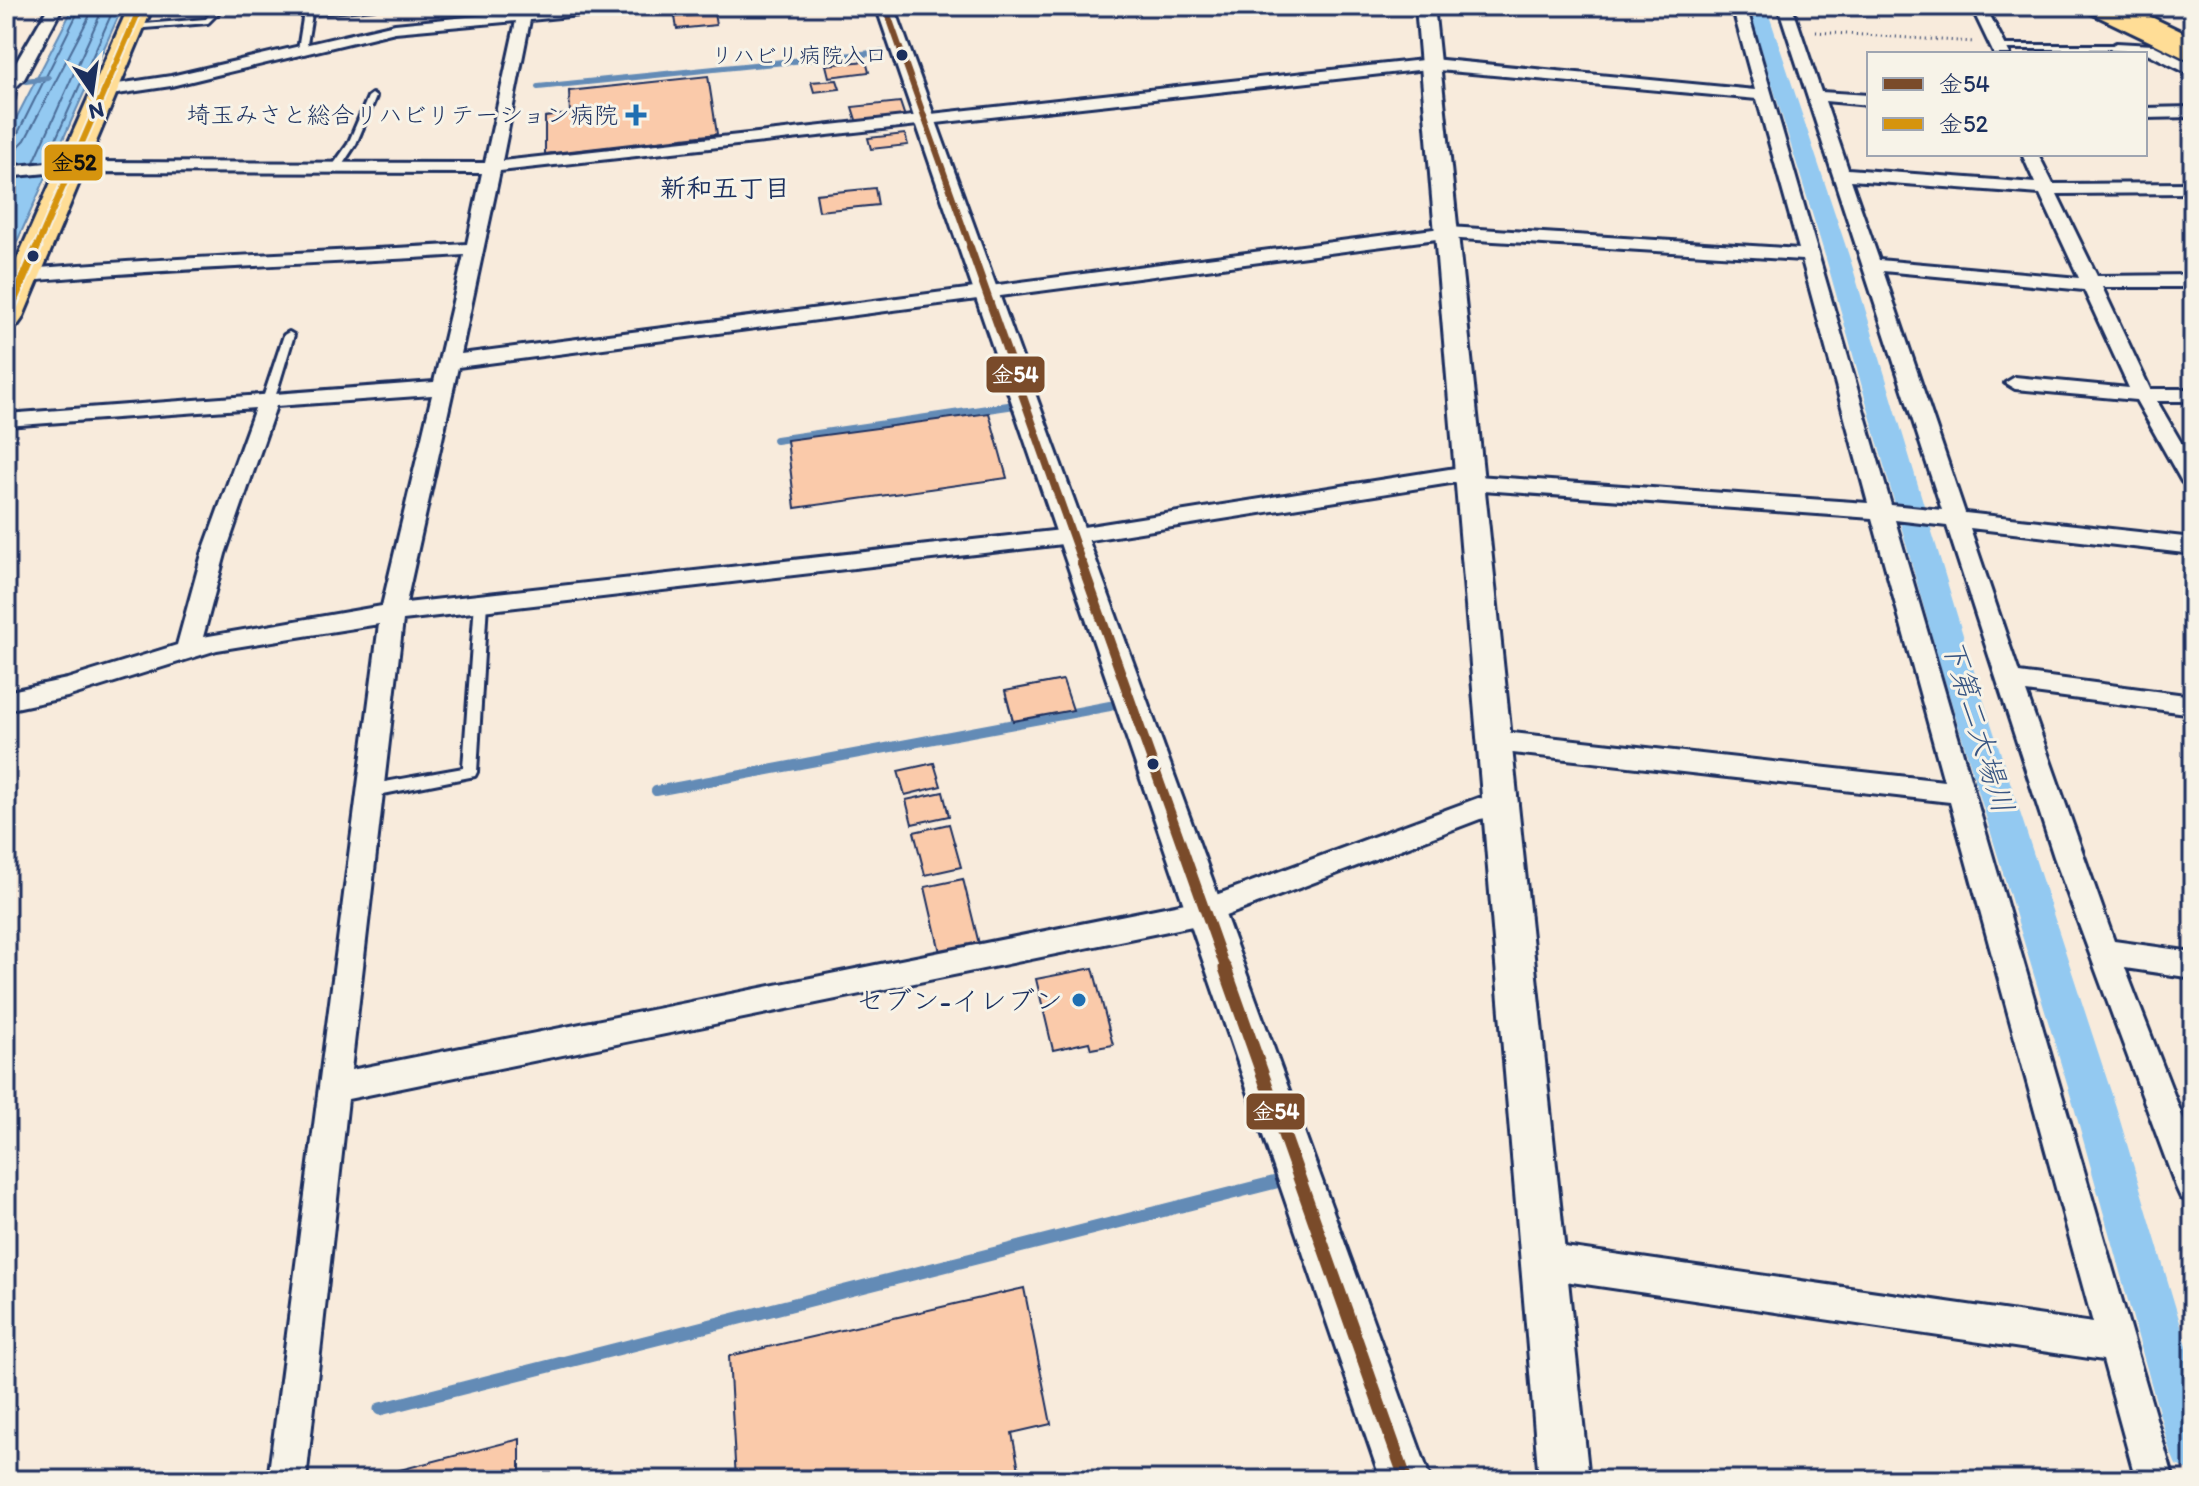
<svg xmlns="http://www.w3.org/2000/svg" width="2199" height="1486" font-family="Itim,'Klee One',sans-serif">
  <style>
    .water { fill: #93c9f1; stroke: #638bb6; stroke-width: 2 }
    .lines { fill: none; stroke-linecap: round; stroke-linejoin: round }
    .shore { stroke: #4b6d99; stroke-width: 2 }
    .stream-far3 { stroke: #638bb6; stroke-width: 6 }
    .stream-far2 { stroke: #638bb6; stroke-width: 8 }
    .stream-far1 { stroke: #638bb6; stroke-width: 10 }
    .stream { stroke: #638bb6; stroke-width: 13 }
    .canal { fill: #93c9f1; fill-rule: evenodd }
    .building { fill: #facaaa; stroke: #1b2f5e; stroke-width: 2 }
    .service-casing { stroke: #1b2f5e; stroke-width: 6 }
    .minor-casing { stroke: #1b2f5e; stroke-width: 6 }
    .tertiary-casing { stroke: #1b2f5e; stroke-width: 6 }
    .primary-casing { stroke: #1b2f5e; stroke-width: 6 }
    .trunk-casing { stroke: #1b2f5e; stroke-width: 6 }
    .motorway-casing { stroke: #1b2f5e; stroke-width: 6 }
    .path { stroke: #1b2f5e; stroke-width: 3; stroke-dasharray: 1 4; stroke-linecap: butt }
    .service { fill: #f7f3e8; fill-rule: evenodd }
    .minor { fill: #f7f3e8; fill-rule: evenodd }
    .tertiary { fill: #f7f3e8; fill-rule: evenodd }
    .primary { fill: #ffdd96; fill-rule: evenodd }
    .trunk { fill: #ffdd96; fill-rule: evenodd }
    .motorway { fill: #ffdd96; fill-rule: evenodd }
    .bus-1-far3-casing { stroke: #f7f3e8; stroke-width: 10 }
    .bus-1-far2-casing { stroke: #f7f3e8; stroke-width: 13 }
    .bus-1-far1-casing { stroke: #f7f3e8; stroke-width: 16 }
    .bus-1-casing { stroke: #f7f3e8; stroke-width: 19 }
    .bus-2-far1-casing { stroke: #f7f3e8; stroke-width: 10 }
    .bus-2-casing { stroke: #f7f3e8; stroke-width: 13 }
    .bus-1-far3 { stroke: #7a4b2a; stroke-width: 6 }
    .bus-1-far2 { stroke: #7a4b2a; stroke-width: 8 }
    .bus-1-far1 { stroke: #7a4b2a; stroke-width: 10 }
    .bus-1 { stroke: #7a4b2a; stroke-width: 13 }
    .bus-2-far1 { stroke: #d6940e; stroke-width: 6 }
    .bus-2 { stroke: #d6940e; stroke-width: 8 }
    .bus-dot { fill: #1b2f5e; stroke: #f7f3e8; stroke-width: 3 }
    .poi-dot { fill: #1f6fb2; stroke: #f7f3e8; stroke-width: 3 }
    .labels { text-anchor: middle; stroke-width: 6; stroke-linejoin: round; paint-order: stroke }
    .far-bus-label { font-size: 22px; fill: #1b2f5e; stroke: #f7f3e8; text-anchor: end }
    .far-poi-label { font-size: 24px; fill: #1b2f5e; stroke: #f7f3e8; text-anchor: end }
    .far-neighbourhood-label { font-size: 26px; font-weight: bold; fill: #1b2f5e; stroke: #f7f3e8 }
    .poi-label { font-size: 28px; fill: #1b2f5e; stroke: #f7f3e8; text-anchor: end }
    .water-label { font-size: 30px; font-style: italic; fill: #395683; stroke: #f7f3e8 }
    .line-badge { stroke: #f7f3e8; stroke-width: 3 }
    .badge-label { font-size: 22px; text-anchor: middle; font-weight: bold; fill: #fff }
    .pale-badge-label { font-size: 22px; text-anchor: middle; font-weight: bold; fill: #111 }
  </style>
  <rect width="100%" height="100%" fill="#f8ebdc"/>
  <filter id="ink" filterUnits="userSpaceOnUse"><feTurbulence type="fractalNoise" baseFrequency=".0125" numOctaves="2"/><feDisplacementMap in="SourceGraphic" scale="16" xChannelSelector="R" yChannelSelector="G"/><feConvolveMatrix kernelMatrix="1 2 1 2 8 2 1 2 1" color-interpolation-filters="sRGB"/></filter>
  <g filter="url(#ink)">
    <path class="water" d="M74,6H123L6,266V138Z"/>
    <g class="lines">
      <g class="shore">
        <path d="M6,140L17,135L81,6"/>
        <path d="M6,150L17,148L25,140L89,17L91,6"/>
        <path d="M46,161L115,6"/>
        <path d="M34,162L104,6"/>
      </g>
      <g class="stream-far3">
        <path d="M26,81L48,78"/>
        <path d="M538,87L882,52"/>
      </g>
      <path class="stream-far2" d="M776,440L1015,405"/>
      <path class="stream-far1" d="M656,791L1110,706"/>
      <path class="stream" d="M380,1409L1276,1182"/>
      <path class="canal" d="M1748,6H1766L1851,262L1972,665L2116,1107L2193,1366V1472L2176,1465L2169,1448L2074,1107L1940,665L1827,262Z"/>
    </g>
    <g class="building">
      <path d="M714,13L716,25L677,29L675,17Z"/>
      <path d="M866,61L869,72L829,77L826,65Z"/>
      <path d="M708,76L717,134L545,154V117L570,114L569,91Z"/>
      <path d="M837,80L840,89L814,92L811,82Z"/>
      <path d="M900,102L905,117L857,123L852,107Z"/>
      <path d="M905,134L908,145L871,149L868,138Z"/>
      <path d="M875,188L878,205L819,211L816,194Z"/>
      <path d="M989,413L1007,478L795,508L787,440Z"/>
      <path d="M1063,680L1073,710L1013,721L1005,691Z"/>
      <path d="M934,763L941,786L905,795L898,771Z"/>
      <path d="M943,792L949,816L912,824L906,800Z"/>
      <path d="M949,824L961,867L925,875L914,832Z"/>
      <path d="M963,879L979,944L940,952L925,887Z"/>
      <path d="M1093,968L1113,1045L1091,1049L1089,1042L1053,1050L1036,979Z"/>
      <path d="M1024,1288L1051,1424L1012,1433L1021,1480H736L729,1356Z"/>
      <path d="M520,1439V1480H392V1472Z"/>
    </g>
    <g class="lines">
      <g class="service-casing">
        <g id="service">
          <path d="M305,6H313L312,9L378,6L374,8L312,14L306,50L302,52L298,50Z"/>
          <path d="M215,7L222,9L208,23L132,29L128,27L132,25L206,19Z"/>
          <path d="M1997,45H2116L2120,47L2116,49H1997Z"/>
          <path d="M372,94L376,97L356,144L339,170H333L331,168L348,144L368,97Z"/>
          <path d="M289,332L294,335L274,401L268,404L264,403L262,401L284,335Z"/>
          <path d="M481,598L487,602L477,772L475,776L368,797L363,795L361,791L363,787L368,785L463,768L475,602Z"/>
        </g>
      </g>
      <g class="minor-casing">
        <g id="minor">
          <path d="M49,6H63L24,79L15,88L14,99L6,104V80Z"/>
          <path d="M519,6H533L532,11L636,6L629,10L530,20L502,161L1432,59L1755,90L1732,6H1746L1891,505L1942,510L1778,6H1792L1821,92L1869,95V105L1825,101L1848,169L2035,183L2022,154H2038L2053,184L2193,183V193L2057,194L2097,276L2193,275V287H2102L2150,389H2193V401H2157L2193,463V489L2182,482L2136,400L2015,389L2005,383L2015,377L2129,388L2084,290L1883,271L1965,513L2193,538V554L1970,528L2019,673L2193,696V714L2026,692L2114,941L2193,952V978L2125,968L2193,1144V1203L2181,1198L2176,1187L2054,857L1947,526L1895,520L2174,1480H2136L2103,1360L1544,1278L1532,1273L1527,1261L1532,1249L1544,1244L2093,1323L1950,802L1495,751L1486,748L1482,741L1486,734L1495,731L1944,781L1872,518L1468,489L1457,482L1071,543L403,620L351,1070L1205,899L1478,798L1510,800L1514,807L1510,814L1480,819L1207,923L348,1099L306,1480H268L379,624L217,650L67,697L6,710V692L67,679L177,645L202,554L255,408L6,426V414L434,382L464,255C318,264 172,268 26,281L17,275L26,269C173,257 320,253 467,244L482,173L57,172L6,177V167L57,162L485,163L516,21L395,32L171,86L104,96L96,91L104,86L171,76L395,24L518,12ZM1427,69L1757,99L1799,249L1449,227L461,354L500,171ZM1851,180L2040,194L2079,278L1879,260ZM1444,238L1802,260L1868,503L1477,476L1476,468L1468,466L1071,529L406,603L458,367ZM432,395L382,606L203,637L225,554L276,406Z"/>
          <path d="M1971,6H1985L2010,54H1994Z"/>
          <path d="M2116,43L2153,45L2193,65V76L2145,52L2111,50L2109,47Z"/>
          <path d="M2193,107V117L2145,118V108Z"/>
        </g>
      </g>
      <g class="tertiary-casing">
        <g id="tertiary">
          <path d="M876,6H894L1431,1480H1381Z"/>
          <path d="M1416,6H1434L1589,1480H1539Z"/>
        </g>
      </g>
      <g class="primary-casing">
        <path id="primary" d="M129,6H153L22,319L17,326L6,328V284Z"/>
      </g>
      <g class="trunk-casing">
        <path id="trunk" d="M2084,6H2115L2193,44V62L2087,11Z"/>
      </g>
      <g class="motorway-casing">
        <path id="motorway" d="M2097,6H2128L2193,37V55L2100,11Z"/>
      </g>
      <g class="path">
        <path d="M2182,6L2193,11"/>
        <path d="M2187,13L2193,15"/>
        <path d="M1816,32L1974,42"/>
      </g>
      <use href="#service" class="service"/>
      <use href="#minor" class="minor"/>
      <use href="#tertiary" class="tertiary"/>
      <use href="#primary" class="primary"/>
      <use href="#trunk" class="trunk"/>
      <use href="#motorway" class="motorway"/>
      <g class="bus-1-far3-casing">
        <path id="bus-1-far3" d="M885,6L971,249"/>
      </g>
      <g class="bus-1-far2-casing">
        <path id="bus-1-far2" d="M970,247L1083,566"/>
      </g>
      <g class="bus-1-far1-casing">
        <path id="bus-1-far1" d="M1082,564L1226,970"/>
      </g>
      <g class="bus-1-casing">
        <path id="bus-1" d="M1225,968L1406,1480"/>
      </g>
      <g class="bus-2-far1-casing">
        <path id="bus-2-far1" d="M36,249L141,6"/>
      </g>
      <g class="bus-2-casing">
        <path id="bus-2" d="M6,319L37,247"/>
      </g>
      <use href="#bus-1-far3" class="bus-1-far3"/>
      <use href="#bus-1-far2" class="bus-1-far2"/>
      <use href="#bus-1-far1" class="bus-1-far1"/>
      <use href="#bus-1" class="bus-1"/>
      <use href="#bus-2-far1" class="bus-2-far1"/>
      <use href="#bus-2" class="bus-2"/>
    </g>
  </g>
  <g class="bus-dot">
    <circle cx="902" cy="55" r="7"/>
    <circle cx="33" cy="256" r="7"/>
    <circle cx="1153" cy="764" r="7"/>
  </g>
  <g class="poi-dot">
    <path d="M632 103h8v8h8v8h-8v8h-8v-8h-8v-8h8z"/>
    <circle cx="1079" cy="1000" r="8"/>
  </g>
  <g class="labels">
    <g class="far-bus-label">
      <text x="887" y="63">リハビリ病院入口</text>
    </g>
    <g class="far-poi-label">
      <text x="618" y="123">埼玉みさと総合リハビリテーション病院</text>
    </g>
    <g class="far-neighbourhood-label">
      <text x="725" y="197">新和五丁目</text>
    </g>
    <g class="poi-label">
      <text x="1063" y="1010">セブン-イレブン</text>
    </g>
    <g class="water-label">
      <text transform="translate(1978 726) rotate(73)" y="10">下第二大場川</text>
    </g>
  </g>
  <g class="line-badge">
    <rect x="43" y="143" width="61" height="39" rx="8" fill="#d6940e"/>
    <rect x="985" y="355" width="61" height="39" rx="8" fill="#7a4b2a"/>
    <rect x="1245" y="1092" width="61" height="39" rx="8" fill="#7a4b2a"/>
  </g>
  <g class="badge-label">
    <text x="1015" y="382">金54</text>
    <text x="1276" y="1119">金54</text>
  </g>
  <g class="pale-badge-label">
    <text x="74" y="170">金52</text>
  </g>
  <rect width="2199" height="1486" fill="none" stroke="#f7f3e8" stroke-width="32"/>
  <rect x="16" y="16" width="2167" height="1454" fill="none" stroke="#1b2f5e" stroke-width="3" filter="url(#ink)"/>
  <rect x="1867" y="52" width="280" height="104" fill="#f7f3e8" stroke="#9fa5b1" stroke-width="2"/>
  <rect x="1883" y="78" width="40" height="12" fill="#7a4b2a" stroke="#9fa5b1" stroke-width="2"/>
  <text x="1939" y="92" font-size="24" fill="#1b2f5e">金54</text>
  <rect x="1883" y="118" width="40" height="12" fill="#d6940e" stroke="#9fa5b1" stroke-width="2"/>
  <text x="1939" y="132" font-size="24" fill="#1b2f5e">金52</text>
  <g transform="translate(92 92) rotate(167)" stroke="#f7f3e8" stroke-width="6" paint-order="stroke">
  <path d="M0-6L14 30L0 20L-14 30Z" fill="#1b2f5e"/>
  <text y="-12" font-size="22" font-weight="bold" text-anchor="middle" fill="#1b2f5e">N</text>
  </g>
</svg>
